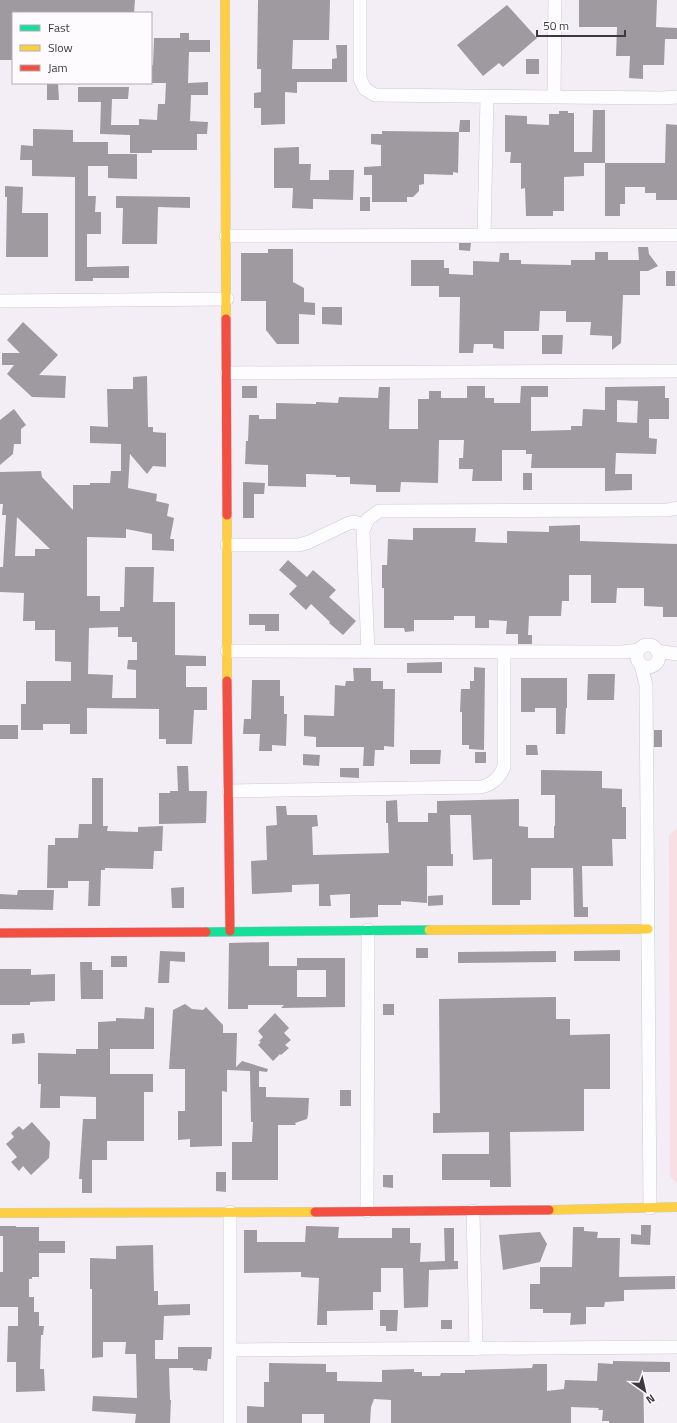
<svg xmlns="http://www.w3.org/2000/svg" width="677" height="1423" viewBox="0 0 677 1423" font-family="'Titillium Web',sans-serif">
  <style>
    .green { fill: #f8dfe4 }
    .building { fill: #9f9a9f; fill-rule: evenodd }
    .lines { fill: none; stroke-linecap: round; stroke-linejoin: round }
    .street-casing { stroke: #cdcad0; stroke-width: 14 }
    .fast-casing { stroke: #cdcad0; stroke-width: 10 }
    .slow-casing { stroke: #cdcad0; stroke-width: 10 }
    .jam-casing { stroke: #cdcad0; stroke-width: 10 }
    .street { stroke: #fdfcfe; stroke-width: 13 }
    .fast { stroke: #16e098; stroke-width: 9 }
    .slow { stroke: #ffcf43; stroke-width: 9 }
    .jam { stroke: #f24e42; stroke-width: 9 }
  </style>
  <rect width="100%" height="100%" fill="#f3eef6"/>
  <path class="green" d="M674,830H677V1184L670,1176L669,835Z"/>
  <path class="building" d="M0,0H135L134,13H13V60H0Z
    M258,0H330L329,40H293L292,69H332V59L337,58L336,45H347V82H297V93L285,92V124L261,125V108H254V93L261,92V69H257Z
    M579,0H657L656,27L677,28V39H665L664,65H643V79L629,78L630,56H616L617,27H579Z
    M507,5L537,38L503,67L499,63L483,76L457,45Z
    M180,33H189V40H210V52H189L188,83L208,82V95H191L190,121L208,122L207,134H197V150H152V153H130V135L100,134L101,102H78V87H129L128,99H112L111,125H139V119L157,120L158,104H165L166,83H151V65H153L154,38H180Z
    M526,59H539V74H526Z
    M47,83H58L59,100H47Z
    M593,110H605V163H584V176L564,177V211H553V216H526L525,188L521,189V163H510L511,152H505V115L527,116V124L549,125V114H559V111H568V113H574V152H592Z
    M460,120H470V132H459Z
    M666,124L677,125V200H656V193H645V187H625V204H620V216H605V163H665Z
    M33,129L73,130V142H108V154H137V179L108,178V166H88V196H96L95,212H101V234H87V267L129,266V278H93V281H75V177L32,176V160H20L21,145L33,146Z
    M382,131L459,132L458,173L453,172V175L424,174V184L419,185V191L413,197H407V202H372V175H364V167L381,166V145L371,144V134H382Z
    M299,147V164H311L310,180H329V170H354L353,200L313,199V209L292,208L293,188H274V148Z
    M5,186L23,187L22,213H48V257H6L7,197H5Z
    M116,196L190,197V208L158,207L157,244H122L123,208H116Z
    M360,197H370V211H360Z
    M459,243H471L470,251L459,250Z
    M638,247H648L649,254L658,266L648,271H640V295H623L621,343L612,350V336L590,335L591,322H566V311H540L539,331H504V349L493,348V344H474L473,353H459L460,297H439V286H411V260H444V268H449V274L473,275V261L499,262L500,253H509V260H521V264L571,265V260H595V252H608V260H639Z
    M268,249H293V282L304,288V302L315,303V315L299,314V344H277L266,330V301H241V253H268Z
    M666,271H675V286H666Z
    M322,307H342V325L322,324Z
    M23,322L58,355L39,375L66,376L65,398L32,397L7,374L14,365H2V353H20L7,340Z
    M542,335H563L562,354H542Z
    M147,376L148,427H153V432L166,433V467L153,466L147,474L130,454L128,488L157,494L156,501L169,504L167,516L174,518L170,539H174V551L152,550V534L126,529V538L87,537V596H100V611H120V607H124L125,567H154L153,602H175V655L206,656V666H186V687H207V710H194L192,744H166V739H159V709L87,708V734H70V724H43V730H21V704H26V681H71V662L55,661V630H35V621H23L24,593L0,592V567H3L6,515H2L3,504H0V472L41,471L42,477L73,510V485H90V483H110L111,471H121V444L90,443V426L108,427L107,389H133V377ZM17,517L50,549H35V556H15ZM118,627V637H132V642H137V660H128L127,669L136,670V698H112L113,675L88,674L89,628Z
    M242,386H257V398H242Z
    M467,386H485V398H494V403H520L521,386H548V397H531V431L571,430V426H582L583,409L605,410V387L665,386V398H669V419H649V438L657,439L656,454L616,453L615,474H632V490L605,491V468H531L532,454H526V450H502V481H472L473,469H459V458H463L464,440H439L438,483L401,482L400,492H376V485L350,484V477H336V475L306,474V487L268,486V465L245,464L246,441H248L249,415H259V419H276V403L316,404V402L338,403L339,397L378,398L379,387H390L389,429H418V399H429V391H441V398H467ZM617,400L638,401L637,423L617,422Z
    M14,409L26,425L21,429V444H14L13,454L0,465V420Z
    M523,473H532V490H523Z
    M243,482L265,483L264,494H254V518H243Z
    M580,525V541L677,544V617H663V607L644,606V588H617L616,603H591V575H569V601H562L561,616H529L528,635H532V644H518V634H506L507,621L489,620V628H475V616H454V620H414V631L405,632L404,628H384V588H382V565H387L388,539L413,540V528H476L475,542L507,543V531L549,532V526Z
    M288,560L307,577L313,570L336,590L329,597L356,621L343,635L329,623L330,622L311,604L306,610L289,594L297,586L279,570Z
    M249,614H279V631H265V625H249Z
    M442,662V673H407V663Z
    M474,667L485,668L484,750L469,749V745H462V712H460L461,689H470V681H474Z
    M353,668H371V681H383V689H395L394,747L384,746V750H375L374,766H363L364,747H316V737L304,736V715L334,716L335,685L345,686L346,681H354Z
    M588,674H615L614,700H587Z
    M521,678H567V708H566L565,734H556V708H535V712H521Z
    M252,680H280V696H284V714H287L286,746L272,745V751H259L260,734H243L244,719H251Z
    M0,725H18V739H0Z
    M654,730H662V747H654Z
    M526,745H537L538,755H526Z
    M410,750H441L440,764H410Z
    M475,752H486V763H475Z
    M303,754L320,755L319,766L303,765Z
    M177,766H188L189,791H207L206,823L159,824V793H170V791H178Z
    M340,768H359V778L340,777Z
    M541,770L602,771V788L622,789V807H626V839H612L613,866H582L583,907H588V917H574L573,868H531V900H520V905H492V859L473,860L471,815H450L451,854H453V866H427V903L401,901V905H378V917L350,918V894L330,895L331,906H319V884L292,885V892L252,894L251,861L267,860L266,826L277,825L276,806H286L287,815H317L318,826L312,827L313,855L389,853L388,823H386V801L397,800L398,822H428V813H437V801L519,799V826L528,827V838H554V826H555V795H541Z
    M92,778H103V826H108L107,831L138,832V827L163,826L162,851H154L153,869L105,868V870H101L100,906H88L89,881H68V888H47L48,845H55V838H78L79,824H92Z
    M184,887V908H172L171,888Z
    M18,890H54L53,910L0,909V894L17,895Z
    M443,895V905L428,906V896Z
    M269,942V966H297V997H326V970H297V958H345V1007L281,1008L284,1005H248V1009H228L229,943Z
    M416,948H428V958H416Z
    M620,950V961H574V951Z
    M160,951L185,952V962L170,961L169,983H158Z
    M556,951V962L458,963V952Z
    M111,956H127V967H111Z
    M80,962H92V970H103V999H81Z
    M0,969H31V975L55,974V1001L30,1002V1005H0Z
    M556,997V1019H570V1035L610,1034V1089H584V1131L510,1132L511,1187H490V1180H442V1154H489V1132L433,1133V1113H440L439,999Z
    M185,1004L192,1009L203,1010L206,1007L223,1025V1033H237L236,1067L242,1061L268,1069L267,1072L259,1071V1087H266V1097L309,1098L308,1115L307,1119L295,1123L296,1125H278V1180H232V1142H252L253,1122H251L250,1071L227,1070V1092L222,1091V1146L190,1147V1139L178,1140V1111H185V1069H169L173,1010Z
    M383,1004H394V1015H383Z
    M145,1007L154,1008V1049H110V1074H153V1092H144V1141H107V1160H92V1193H82V1179H79L83,1119H96V1097L60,1096V1108H40L41,1084H38V1053L76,1054V1049H98V1022L116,1021V1018L144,1019Z
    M275,1013L289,1028L284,1033L291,1040L285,1045L289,1048L281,1055L280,1054L273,1061L258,1045L261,1042L259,1041L263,1037L258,1031Z
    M24,1033L25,1043L12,1044V1034Z
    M340,1090H351V1106H340Z
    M32,1122L50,1142L49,1158L31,1175L23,1166L19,1171L11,1162L17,1157L6,1144L14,1137L11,1133L19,1126L23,1130Z
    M216,1172H226V1192L216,1191Z
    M383,1175H393V1188L383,1187Z
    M641,1225H651L650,1245L631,1244V1234L641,1235Z
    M0,1226H16V1227H39V1241H65V1253H39V1277H32V1279H29V1297H34V1312H39V1326H44L43,1335H41L40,1369H44L45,1391L16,1392V1362H7L8,1326H18V1307H0V1272H3V1236H0Z
    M306,1226L339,1227L338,1238H392V1228H410V1243H421L420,1262L445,1261L444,1228H454V1261H458V1269L429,1270L428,1307L404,1308L403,1268H381V1292H373V1310L327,1311V1325H317L319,1278L301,1277V1272L244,1273V1230H257V1242H305Z
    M573,1227H584V1231L598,1232L597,1238H620L619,1277L675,1276V1289L624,1290V1301L605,1302L604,1307H586V1324L570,1325L571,1313H543V1309H530V1284H540V1267H572Z
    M540,1232L547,1244L540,1262L503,1270L499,1235Z
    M153,1245L154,1291H158V1305L190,1304V1315L164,1316L163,1340H155V1359H178V1347H212L211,1359H208L207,1371L193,1370V1368H169L170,1400H171L170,1423H135L136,1414L92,1411L93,1396L137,1398L136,1354H125L126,1342H103V1357L92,1358V1289H90V1258L116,1259V1246Z
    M380,1310H398L397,1331H386V1326H380Z
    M441,1320H452V1329H441Z
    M613,1361L670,1362V1372H643L644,1423H609V1421H602L603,1410H598L599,1408L571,1407V1423H391V1400L374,1399L371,1407L370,1423H324V1414H302V1423H247V1406L264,1407V1382H269V1363L326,1364V1372H337V1381L382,1382V1370L414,1369V1372H422V1376H440L441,1373H465V1370L532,1368L533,1364H547V1391L564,1389L565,1380L597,1381L598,1363L613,1364Z"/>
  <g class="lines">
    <g class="street-casing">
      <path id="street" d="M360,0V79L365,89L375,95L663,98L677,97
        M554,97L555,0
        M484,235L487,97
        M226,236L677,235
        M0,301L227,299
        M227,373L677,371
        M227,545H299L309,542L349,523L354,522L365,525
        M637 656a11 11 0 1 1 22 0a11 11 0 1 1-22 0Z
        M227,651L622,652L639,650
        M657,651L677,654
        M368,652L363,531L368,519L379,511L667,510L677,508
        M641,665L646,685L650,1208
        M229,791L481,787C493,784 499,778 504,767V652
        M367,1211L368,930
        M473,1211L476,1349
        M230,1212V1423
        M230,1350L677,1347"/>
    </g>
    <g class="fast-casing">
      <path id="fast" d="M206,932L429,930"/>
    </g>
    <g class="slow-casing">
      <path id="slow" d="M225,0L226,319
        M227,515V681
        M429,930L648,929
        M549,1210L677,1207
        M0,1213L315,1212"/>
    </g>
    <g class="jam-casing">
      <path id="jam" d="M226,319L227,515
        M227,681L230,931
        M0,933L206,932
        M315,1212L549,1210"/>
    </g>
    <use href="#street" class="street"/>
    <use href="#fast" class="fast"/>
    <use href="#slow" class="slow"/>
    <use href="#jam" class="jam"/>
  </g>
  <rect x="12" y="12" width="140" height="72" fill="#fdfbfe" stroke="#b0aeb2"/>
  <rect x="20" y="25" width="20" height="6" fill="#16e098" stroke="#b0aeb2"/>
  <text x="48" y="32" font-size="12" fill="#3d3a3f">Fast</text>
  <rect x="20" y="45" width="20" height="6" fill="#ffcf43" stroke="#b0aeb2"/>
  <text x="48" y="52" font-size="12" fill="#3d3a3f">Slow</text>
  <rect x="20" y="65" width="20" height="6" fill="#f24e42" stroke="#b0aeb2"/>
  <text x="48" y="72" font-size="12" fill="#3d3a3f">Jam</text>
  <g transform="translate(645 1391) rotate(146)" stroke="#fdfbfe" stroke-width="3" paint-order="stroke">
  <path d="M0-3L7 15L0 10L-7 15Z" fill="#3d3a3f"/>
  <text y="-6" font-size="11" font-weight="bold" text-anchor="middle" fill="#3d3a3f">N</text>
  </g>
  <path d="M537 30v6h88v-6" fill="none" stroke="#3d3a3f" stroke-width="2"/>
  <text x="543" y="30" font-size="12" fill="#3d3a3f" stroke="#fdfbfe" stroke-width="3" paint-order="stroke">50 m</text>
</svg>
